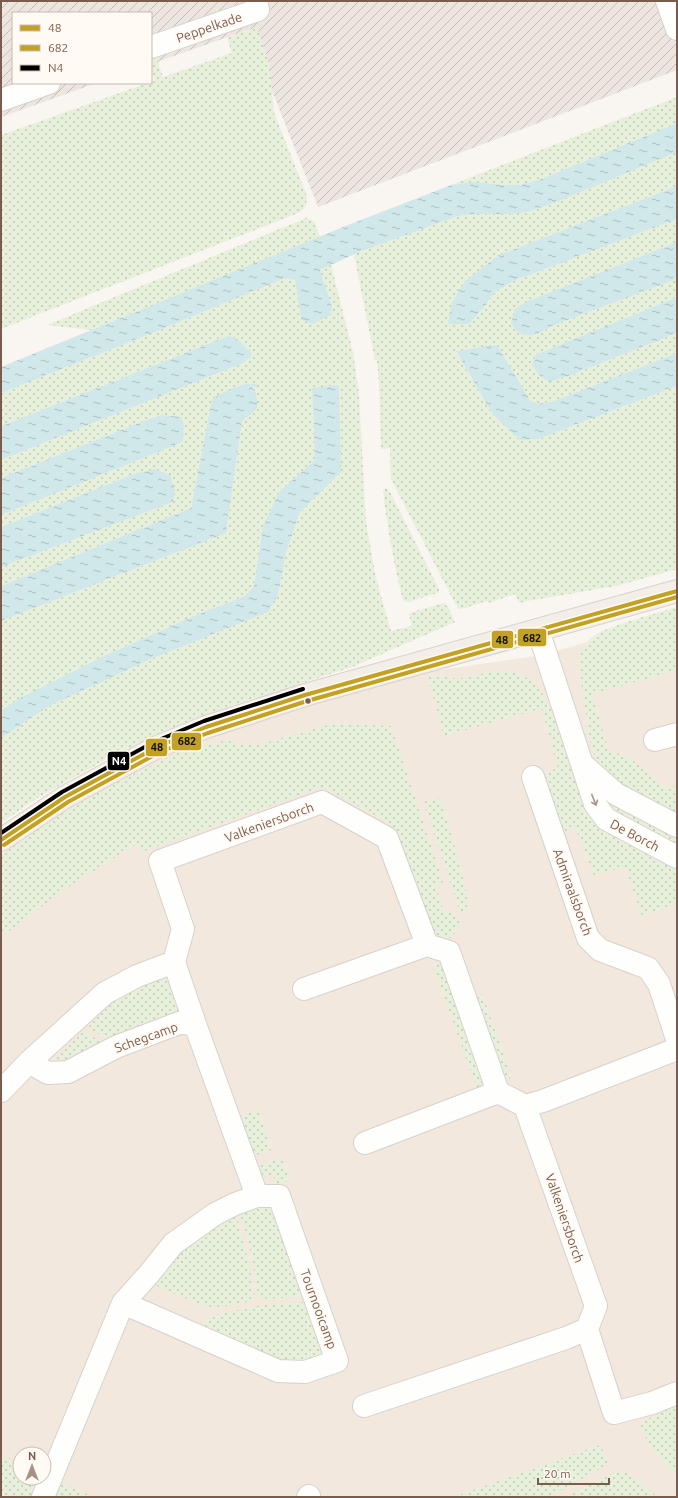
<svg xmlns="http://www.w3.org/2000/svg" width="678" height="1498" viewBox="0 0 678 1498" font-family="Ubuntu,sans-serif">
  <style>
    .residential { fill: #f2e8de; fill-rule: evenodd }
    .industrial { fill: url(#industrial-furrows) }
    .grass { fill: url(#grass-dots) }
    .water { fill: url(#water-ripples) }
    .lines { fill: none; stroke-linecap: round; stroke-linejoin: round }
    .minor-casing { stroke: #d7d1cb; stroke-width: 24 }
    .major-casing { stroke: #dad1cc; stroke-width: 24 }
    .minor { stroke: #fefefd; stroke-width: 22 }
    .major { stroke: #f3eee8; stroke-width: 22 }
    .bus-1-casing { stroke: #fffaf3; stroke-width: 7 }
    .bus-2-casing { stroke: #fffaf3; stroke-width: 7 }
    .bus-3-casing { stroke: #fffaf3; stroke-width: 7 }
    .bus-1 { stroke: #c2a123; stroke-width: 4 }
    .bus-2 { stroke: #c2a123; stroke-width: 4 }
    .bus-3 { stroke: #000; stroke-width: 4 }
    .oneway { stroke: #a8958b }
    .bus-dot { fill: #7a5c4d; stroke: #fffaf3; stroke-width: 1.5 }
    .labels { text-anchor: middle; dominant-baseline: central; stroke-width: 4; stroke-linejoin: round; paint-order: stroke }
    .street-label { font-size: 13px; fill: #7a5c4d; stroke: #fffaf3 }
    .line-badge { stroke: #fffaf3; stroke-width: 1.5 }
    .badge-label { font-size: 11px; text-anchor: middle; font-weight: bold; fill: #fff }
    .pale-badge-label { font-size: 11px; text-anchor: middle; font-weight: bold; fill: #111 }
  </style>
  <defs>
    <pattern id="industrial-furrows" width="10" height="10" patternUnits="userSpaceOnUse"><rect width="10" height="10" fill="#ede5e0"/><path d="M-1 1l2-2M0 10L10 0M9 11l2-2" fill="none" stroke="#c5bdb8"/></pattern>
    <pattern id="grass-dots" width="8" height="8" patternUnits="userSpaceOnUse"><rect width="8" height="8" fill="#e7f0db"/><path d="M2 2h.1M6 6h.1" fill="none" stroke="#c0c6b4" stroke-width="1.8" stroke-linecap="round"/></pattern>
    <pattern id="water-ripples" width="26" height="14" patternUnits="userSpaceOnUse"><rect width="26" height="14" fill="#d0e8ea"/><path d="M2 4q2-2 4 0t4 0M15 11q2-2 4 0t4 0" fill="none" stroke="#aebfc0"/></pattern>
  </defs>
  <rect width="100%" height="100%" fill="#f9f5f0"/>
  <path class="residential" d="M677,616V1497H1V860L92,789L164,751L385,678L543,655ZM20,1454H44V1478H20Z"/>
  <path class="industrial" d="M1,1H677V70L318,207L248,30L151,64V13H13V83H97L1,117Z"/>
  <path class="grass" d="M257,27L270,67L274,113L307,196C307,204 305,209 298,213L1,329V135L148,83H151L155,80L151,70V58L154,57L157,59L163,77L232,53L227,38Z
    M677,97V123L539,180L519,185H451Z
    M677,152V186L499,255L449,324L485,306L495,292L516,280L677,219V242L528,301L535,335L557,324L677,279V297L535,355L551,382L569,376L677,333V353L574,393L551,402L537,404L530,400L497,345L456,352L493,415L520,440L538,439L677,386V569L616,586L527,601L519,603L515,594L488,603L487,601L468,607V608L458,609L391,479L390,448L381,449L379,384L377,360H375L354,254L458,216L473,214H512L564,199Z
    M306,218L314,221L320,237L91,330L47,325Z
    M331,265L353,352L359,394L366,522L376,578L391,631L412,626L409,614L412,612L444,603L448,607L455,622L352,667L218,710L170,729L114,755L39,797L1,823V738L49,706L151,659L278,595L286,553L300,512L341,472L312,388L315,460L279,492L263,526L254,586L245,596L194,616L106,655L22,697L1,710V621L226,533L242,421L257,409L253,389L257,383L212,399L191,508L1,586V567L173,502L131,475L1,527V515L183,442L161,415L141,422L1,478V460L243,363L250,357V349H246L228,336L1,426V393L160,330L285,278L295,280L301,320L332,307L320,270Z
    M385,488L389,490L439,589V592L437,593L408,602L403,601C394,564 387,528 383,491Z
    M677,607V670L592,694L609,753L621,754L638,764L666,788L677,786V822L629,797L598,764L591,746L578,661C581,653 584,645 590,639C601,627 659,613 677,607Z
    M495,671C525,671 538,682 550,708L584,797L677,868V904L642,916L625,866L594,876L576,828L562,832L545,773L558,768L542,708L444,736L428,677L436,675L458,679Z
    M335,723L391,726L443,882L435,886L444,912L452,910L455,918L459,921V924L452,937L445,940L433,934L423,923L388,822L322,787L141,852L136,844L62,891L1,937V855L41,826L110,785L188,748L233,739L235,744L257,745Z
    M440,798L452,837L468,899V909L463,913L459,908L424,802Z
    M606,798L677,836V851L619,818L604,799Z
    M441,963L445,969L477,1061L474,1062L481,1082L484,1080L488,1091L479,1094L433,965Z
    M166,976L170,979L181,1010L179,1013L109,1040L90,1029L89,1027L91,1024L123,991Z
    M482,994L511,1075L508,1082L503,1079L471,997Z
    M85,1032L103,1043L61,1069L52,1062L82,1033Z
    M258,1110L271,1150L254,1156L239,1117Z
    M282,1158L290,1180L277,1184L273,1174L259,1178L257,1167Z
    M268,1205L274,1210L302,1294L300,1297L261,1299L259,1298L249,1244L240,1213L242,1209Z
    M236,1214L250,1269L254,1297L251,1301L211,1309L150,1283L189,1240Z
    M304,1302L307,1304L322,1345L320,1353L317,1358L313,1361L288,1364L207,1330L205,1326L209,1317L212,1316L257,1306Z
    M677,1399V1475C662,1461 646,1445 641,1425L643,1421L658,1415L657,1409Z
    M600,1445L601,1446L608,1464L549,1497H454Z
    M4,1458H9L20,1463V1478H41L33,1497H1V1461Z
    M621,1472L628,1473L658,1497H566L611,1474Z
    M57,1481L94,1497H50Z"/>
  <path class="water" d="M677,123V152L564,199L531,211L512,214H473L458,216L359,252L320,270L332,307L331,315L314,324L301,320L295,280L285,278L160,330L1,393V367L343,227L451,185L476,182L502,185H519L539,180Z
    M677,186V219L516,280L495,292L485,306L469,324H448L452,302L464,282L499,255Z
    M677,242V279L557,324L535,335H523L517,331L511,323L515,309L528,301Z
    M677,297V333L569,376L550,382L541,377L532,366L535,355Z
    M228,336C236,338 243,341 246,349H250L251,357L243,363L1,460V426Z
    M497,345L530,400L537,404L551,402L574,393L677,353V386L538,439L520,440L493,415L456,351Z
    M248,383L250,385L257,383V387H253V389C258,394 257,402 257,409L242,421L226,533L1,621V586L191,508L212,399L226,391Z
    M339,385L341,472L300,512L286,553L278,595L268,612L151,659L49,706L1,738V710L22,697L106,655L194,616L245,596L254,586L263,526L279,492L315,460L312,388Z
    M161,415L181,417L184,426L183,442L1,515V478L141,422Z
    M155,469L170,475L175,490L173,502L1,567V527L131,475Z"/>
  <g class="lines">
    <g class="minor-casing">
      <path id="minor" d="M667,1L677,29
        M151,47L258,10L256,1
        M1,100L49,83
        M538,630L595,804L606,819L677,857
        M655,740L677,734
        M582,764L616,794L677,826
        M533,777L588,938L600,950L648,968L659,984L677,1039
        M174,962L183,929L160,861L322,802L387,838L427,945L449,952L498,1092L525,1106L596,1306L587,1329L614,1413L652,1403L677,1393
        M304,989L427,945
        M1,1091L29,1062L105,993L137,976L174,962L195,1024L179,1023L116,1047L68,1072L48,1073L29,1062
        M525,1106L543,1101L677,1049
        M365,1143L498,1092
        M123,1303L278,1371L305,1372L337,1361L279,1196H257
        M364,1406L566,1338L587,1329
        M43,1497L123,1303L149,1274L173,1244L215,1214L235,1204L257,1196L195,1024
        M308,1497L309,1496"/>
    </g>
    <g class="major-casing">
      <path id="major" d="M1,840L65,797L157,747L206,727L305,695L677,591"/>
    </g>
    <use href="#minor" class="minor"/>
    <use href="#major" class="major"/>
    <g class="bus-1-casing">
      <path id="bus-1" d="M1,840L65,797L157,747L206,727L305,695L677,591"/>
    </g>
    <g class="bus-2-casing">
      <path id="bus-2" d="M4,845L68,802L160,752L208,733L307,701L677,597"/>
    </g>
    <g class="bus-3-casing">
      <path id="bus-3" d="M1,833L62,792L154,742L204,721L303,689"/>
    </g>
    <use href="#bus-1" class="bus-1"/>
    <use href="#bus-2" class="bus-2"/>
    <use href="#bus-3" class="bus-3"/>
  </g>
  <defs><path id="oneway-shaft" d="M-6 0H5M1.5-3L5.5 0L1.5 3" fill="none" stroke-width="1.6" stroke-linecap="round" stroke-linejoin="round"/></defs>
  <use class="oneway" href="#oneway-shaft" transform="translate(594 800) rotate(68)"/>
  <circle class="bus-dot" cx="308" cy="701" r="3.5"/>
  <g class="labels">
    <g class="street-label">
      <text transform="translate(209 27) rotate(-19)">Peppelkade</text>
      <text transform="translate(269 822) rotate(-20)">Valkeniersborch</text>
      <text transform="translate(635 835) rotate(28)">De Borch</text>
      <text transform="translate(573 892) rotate(70)">Admiraalsborch</text>
      <text transform="translate(146 1037) rotate(-20)">Schegcamp</text>
      <text transform="translate(565 1218) rotate(71)">Valkeniersborch</text>
      <text transform="translate(319 1309) rotate(70)">Tournooicamp</text>
    </g>
  </g>
  <g class="line-badge">
    <rect x="517" y="628" width="30" height="19" rx="4" fill="#c2a123"/>
    <rect x="491" y="630" width="23" height="19" rx="4" fill="#c2a123"/>
    <rect x="171" y="732" width="31" height="19" rx="4" fill="#c2a123"/>
    <rect x="145" y="738" width="23" height="19" rx="4" fill="#c2a123"/>
    <rect x="107" y="751" width="23" height="20" rx="4" fill="#000"/>
  </g>
  <g class="badge-label">
    <text x="119" y="765">N4</text>
  </g>
  <g class="pale-badge-label">
    <text x="532" y="642">682</text>
    <text x="502" y="644">48</text>
    <text x="187" y="745">682</text>
    <text x="157" y="751">48</text>
  </g>
  <rect width="678" height="1498" fill="none" stroke="#7a5c4d" stroke-width="4"/>
  <rect x="12" y="12" width="140" height="72" fill="#fffaf3" stroke="#cabbb1"/>
  <rect x="20" y="25" width="20" height="6" fill="#c2a123" stroke="#cabbb1"/>
  <text x="48" y="32" font-size="12" fill="#7a5c4d">48</text>
  <rect x="20" y="45" width="20" height="6" fill="#c2a123" stroke="#cabbb1"/>
  <text x="48" y="52" font-size="12" fill="#7a5c4d">682</text>
  <rect x="20" y="65" width="20" height="6" fill="#000000" stroke="#cabbb1"/>
  <text x="48" y="72" font-size="12" fill="#7a5c4d">N4</text>
  <g transform="translate(32 1466)"><circle r="19" fill="#fffaf3" stroke="#cabbb1"/>
  <path d="M0-3L7 15L0 10L-7 15Z" fill="#a69286"/>
  <text y="-6" font-size="11" font-weight="bold" text-anchor="middle" fill="#7a5c4d">N</text>
  </g>
  <path d="M538 1478v6h71v-6" fill="none" stroke="#7a5c4d" stroke-width="2"/>
  <text x="544" y="1478" font-size="12" fill="#7a5c4d" stroke="#fffaf3" stroke-width="3" paint-order="stroke">20 m</text>
</svg>
